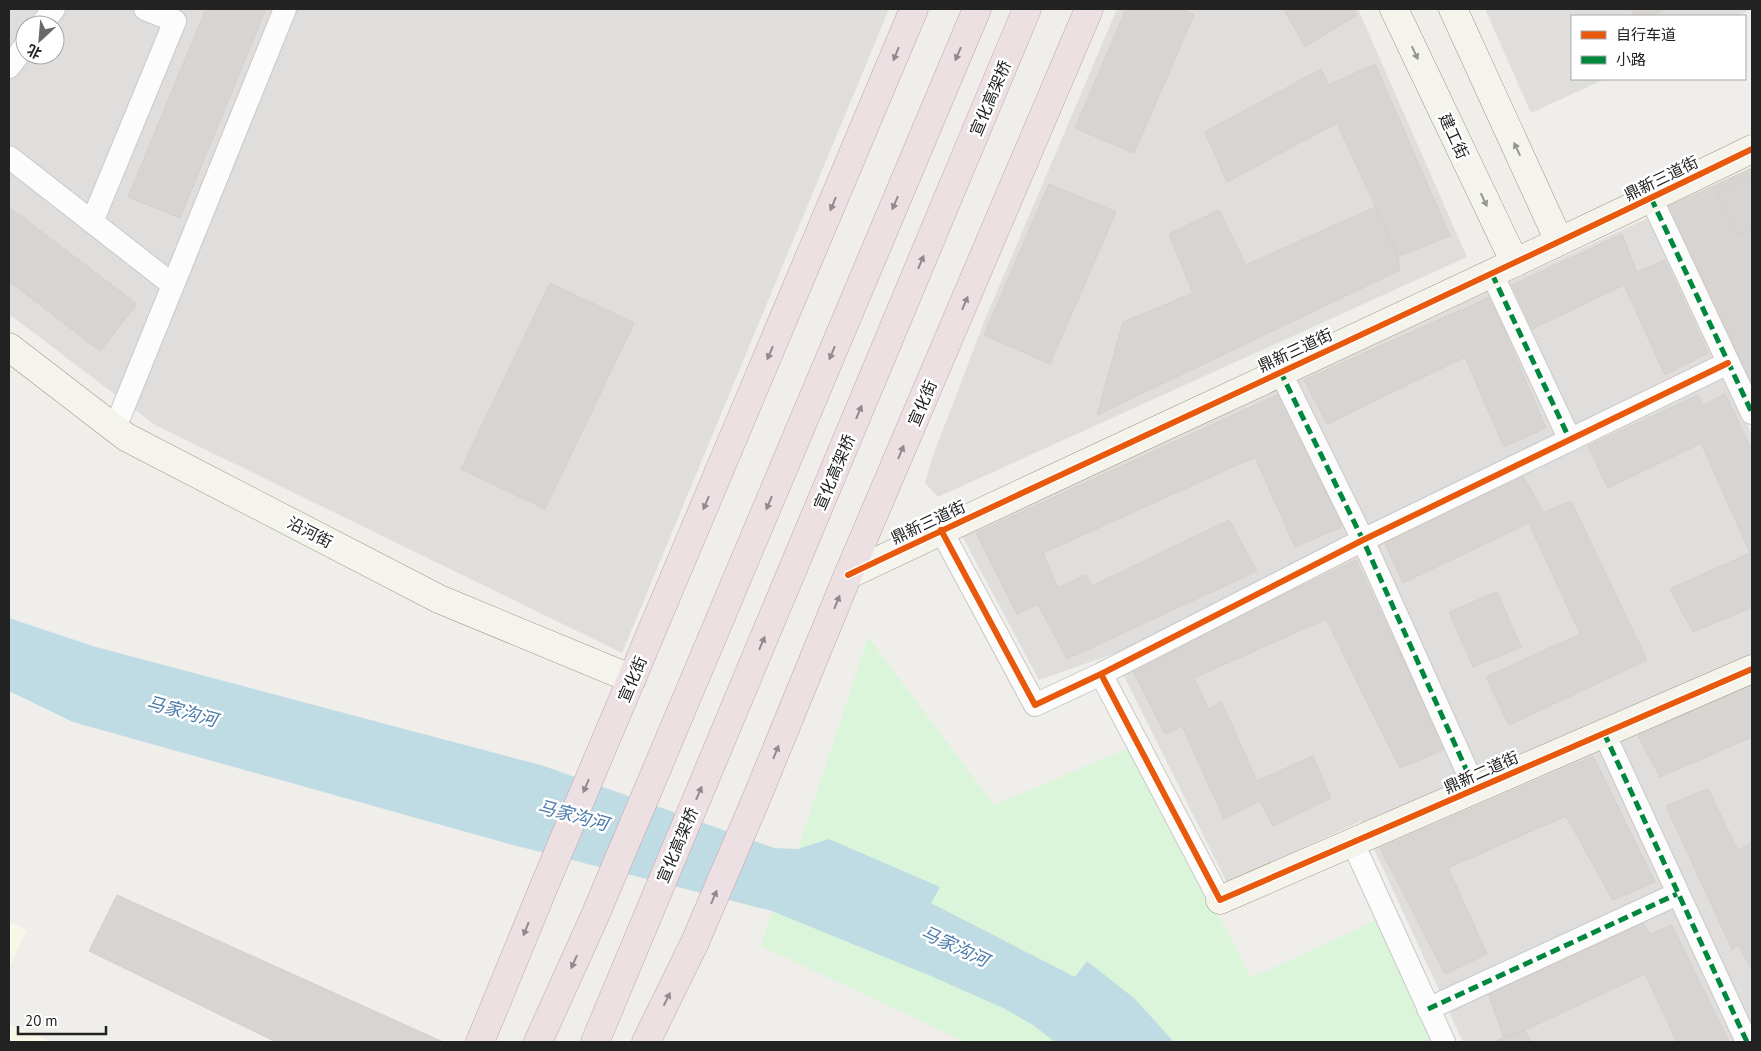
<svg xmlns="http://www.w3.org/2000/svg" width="1761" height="1051" viewBox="0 0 1761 1051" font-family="'PT Sans','Noto Sans SC',sans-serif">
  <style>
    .residential { fill: #dfdedc; fill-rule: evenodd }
    .education { fill: #f8f7e8 }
    .park { fill: #daf5da }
    .water { fill: #bfdbe3 }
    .building { fill: #d7d4d2; stroke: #d3d0cc }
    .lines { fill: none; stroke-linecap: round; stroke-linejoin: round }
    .street-casing { stroke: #c9c8c7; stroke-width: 24 }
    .secondary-casing { stroke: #999a82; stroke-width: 29 }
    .highway-casing { stroke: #c5a2ac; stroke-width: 29 }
    .street { stroke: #fdfcfc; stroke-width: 22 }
    .secondary { stroke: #f4f4ed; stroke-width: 28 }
    .highway { stroke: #ece0e2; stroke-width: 28 }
    .quiet { stroke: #00873e; stroke-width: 5; stroke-dasharray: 10 5; stroke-linecap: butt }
    .cycleway-casing { stroke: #fff; stroke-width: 9 }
    .cycleway { stroke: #e8590c; stroke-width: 6 }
    .oneway { fill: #969692 }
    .oneway2 { fill: #918a8c }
    .labels { text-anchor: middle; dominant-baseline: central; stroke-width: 5; stroke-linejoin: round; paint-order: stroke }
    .street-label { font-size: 16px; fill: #222; stroke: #fff }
    .water-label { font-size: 18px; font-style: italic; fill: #4a7aab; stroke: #fff }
  </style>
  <rect width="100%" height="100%" fill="#f0eeeb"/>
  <path class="residential" d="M9,9H889L622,653L155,425L9,314ZM25,25H55V55H25Z
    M1117,9H1358L1467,257L938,497L925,483L932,458L986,317Z
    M1485,9H1752L1737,16H1572V79H1605L1531,113Z
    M1648,218L1752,434V1042H1463L1361,821L1227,883L1113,654L1039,680L961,534Z"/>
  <path class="education" d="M9,922L27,930L9,968Z
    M9,1024L52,1042H9Z"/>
  <path class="park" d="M868,637L994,805L1131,747L1251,978L1377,920L1435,1042H966L761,946L772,911L798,849Z"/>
  <path class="water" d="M9,618L96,647L544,766L774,848L798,849L829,839L940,887L931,903L1075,977L1087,961L1135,999L1174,1042H1055L1033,1025L1003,1008L931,976L772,911L513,845L73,722L9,691Z"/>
  <path class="building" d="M206,9H266L180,218L128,197Z
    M1126,9H1182L1194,15L1134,153L1075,128Z
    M1284,9H1354L1356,15L1305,47Z
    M1631,9H1666L1650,16H1634Z
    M1375,64L1450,236L1398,256L1337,123L1227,182L1205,132L1321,69L1329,85Z
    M1752,168V388L1665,208Z
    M1752,177V227L1737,235L1717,194Z
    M1049,184L1116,212L1050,364L984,335Z
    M9,207L137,304L100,351L9,281Z
    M1375,207L1398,256L1400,270L1097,415L1123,322L1193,293L1169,234L1219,210L1246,265Z
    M1622,234L1637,272L1665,260L1708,353L1665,375L1624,285L1532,329L1512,285Z
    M550,283L634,323L545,509L461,469Z
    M1490,297L1546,428L1504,447L1465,357L1327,424L1304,380Z
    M1281,393L1342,527L1295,547L1255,457L1043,553L1058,588L1086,575L1092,586L1229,520L1257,571L1067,659L1038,604L1017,614L976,533Z
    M1725,394L1752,450V607L1693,632L1670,589L1750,553L1701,443L1608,488L1588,446L1698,395L1703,405Z
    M1522,475L1544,512L1571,501L1647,660L1509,725L1486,677L1580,634L1529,523L1403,583L1384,541Z
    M1356,560L1445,749L1400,768L1326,619L1194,678L1209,710L1221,701L1257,781L1313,756L1331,798L1273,826L1260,801L1224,819L1182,726L1165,734L1132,669L1172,648Z
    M1497,592L1521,647L1473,667L1449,612Z
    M1752,683V737L1660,777L1638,736Z
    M1593,756L1655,882L1613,900L1566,816L1448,868L1487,954L1445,974L1380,848Z
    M1708,789L1738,851L1752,842V971L1739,945L1732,949L1666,806Z
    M117,895L441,1041L276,1042L89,951Z
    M1639,919L1651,934L1672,925L1729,1042H1677L1645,974L1525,1030L1504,1038L1488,993Z
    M1525,1030L1531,1042H1493L1504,1038Z"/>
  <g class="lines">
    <g class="street-casing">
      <path id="street" d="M41,25L54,9
        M9,67L25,46
        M9,157L173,285
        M1651,198L1752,413
        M92,222L175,21L145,9
        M1492,274L1570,440
        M1280,371L1363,540L1475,789
        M115,428L285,9
        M941,530L1035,705L1101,674L1363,540L1728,363
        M1101,674L1220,900
        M1604,733L1747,1042
        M1353,843L1444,1042
        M1428,1009L1677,894"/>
    </g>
    <g class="secondary-casing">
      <path id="secondary" d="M1394,9L1515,263
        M1453,9L1559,241
        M9,347L126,437L439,599L632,679
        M848,575C1149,432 1453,295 1752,149
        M1220,900L1752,669"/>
    </g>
    <g class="highway-casing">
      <path id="highway" d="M480,1042L545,884L914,9
        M538,1042L594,918L977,9
        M595,1042L1027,9
        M646,1042L695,942L757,797L848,575L1089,9"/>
    </g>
    <use href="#street" class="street"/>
    <use href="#secondary" class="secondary"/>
    <use href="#highway" class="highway"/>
    <path class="quiet" d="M1651,198L1752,413
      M1492,274L1570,440
      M1280,371L1363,540L1475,789
      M1604,733L1747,1042
      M1428,1009L1677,894"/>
    <g class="cycleway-casing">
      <path id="cycleway" d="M941,530L1035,705L1101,674L1363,540L1728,363
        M848,575C1149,432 1453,295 1752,149
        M1101,674L1220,900L1752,669"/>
    </g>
    <use href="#cycleway" class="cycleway"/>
  </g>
  <defs><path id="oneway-solid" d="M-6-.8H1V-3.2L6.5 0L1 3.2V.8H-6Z" transform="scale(1.25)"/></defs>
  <g class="oneway">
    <use href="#oneway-solid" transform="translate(1415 53) rotate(65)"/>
    <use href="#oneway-solid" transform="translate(1517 149) rotate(-115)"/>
    <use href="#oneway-solid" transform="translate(1484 200) rotate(65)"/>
  </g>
  <g class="oneway2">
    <use href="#oneway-solid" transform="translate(896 54) rotate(112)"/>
    <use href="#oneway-solid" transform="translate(958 54) rotate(113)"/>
    <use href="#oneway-solid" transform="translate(895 203) rotate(113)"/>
    <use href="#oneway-solid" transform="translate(833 204) rotate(113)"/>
    <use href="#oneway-solid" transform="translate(921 262) rotate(-67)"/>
    <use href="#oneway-solid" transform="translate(965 303) rotate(-67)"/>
    <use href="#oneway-solid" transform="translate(770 353) rotate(113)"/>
    <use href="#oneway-solid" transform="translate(832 353) rotate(113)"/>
    <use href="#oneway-solid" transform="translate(859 412) rotate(-67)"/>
    <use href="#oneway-solid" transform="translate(901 452) rotate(-67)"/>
    <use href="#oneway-solid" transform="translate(706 503) rotate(113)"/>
    <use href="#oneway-solid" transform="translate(769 503) rotate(113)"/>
    <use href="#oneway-solid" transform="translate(837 602) rotate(-68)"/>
    <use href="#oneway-solid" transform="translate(762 643) rotate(-67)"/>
    <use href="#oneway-solid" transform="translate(776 752) rotate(-68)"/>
    <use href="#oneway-solid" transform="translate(586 786) rotate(113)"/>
    <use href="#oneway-solid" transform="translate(699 793) rotate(-67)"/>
    <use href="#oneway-solid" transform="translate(714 897) rotate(-67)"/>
    <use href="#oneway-solid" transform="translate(526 929) rotate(112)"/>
    <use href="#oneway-solid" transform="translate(574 962) rotate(114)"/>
    <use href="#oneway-solid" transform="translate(667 999) rotate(-64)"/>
  </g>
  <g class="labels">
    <g class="street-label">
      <text transform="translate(990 98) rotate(-67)">宣化高架桥</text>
      <text transform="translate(1454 136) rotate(65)">建工街</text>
      <text transform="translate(1661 178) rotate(-26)">鼎新三道街</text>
      <text transform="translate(1295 350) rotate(-25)">鼎新三道街</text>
      <text transform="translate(922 403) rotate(-67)">宣化街</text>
      <text transform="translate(834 472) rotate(-67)">宣化高架桥</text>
      <text transform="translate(928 522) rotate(-25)">鼎新三道街</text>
      <text transform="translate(310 532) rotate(27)">沿河街</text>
      <text transform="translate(632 679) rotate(-67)">宣化街</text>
      <text transform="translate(1481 772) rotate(-24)">鼎新二道街</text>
      <text transform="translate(677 845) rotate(-67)">宣化高架桥</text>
    </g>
    <g class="water-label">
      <text transform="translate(182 711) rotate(15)">马家沟河</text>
      <text transform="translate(573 815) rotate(15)">马家沟河</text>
      <text transform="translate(955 946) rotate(25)">马家沟河</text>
    </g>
  </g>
  <rect width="1761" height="1051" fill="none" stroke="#222222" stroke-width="20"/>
  <rect x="1571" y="15" width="175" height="65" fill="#ffffff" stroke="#a7a7a7"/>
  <rect x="1581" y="31" width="25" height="8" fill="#e8590c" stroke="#a7a7a7"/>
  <text x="1616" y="40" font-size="15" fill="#222222">自行车道</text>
  <rect x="1581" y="56" width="25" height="8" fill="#00873e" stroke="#a7a7a7"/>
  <text x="1616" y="65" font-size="15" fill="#222222">小路</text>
  <g transform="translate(40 40) rotate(206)"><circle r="24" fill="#ffffff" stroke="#a7a7a7"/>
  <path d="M0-4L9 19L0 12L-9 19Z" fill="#6a6968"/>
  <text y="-8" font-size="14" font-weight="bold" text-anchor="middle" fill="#222222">北</text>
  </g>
  <path d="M18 1026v8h88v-8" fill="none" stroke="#222222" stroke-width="2.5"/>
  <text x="25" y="1026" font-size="15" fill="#222222" stroke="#ffffff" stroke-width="4" paint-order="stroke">20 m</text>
</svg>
